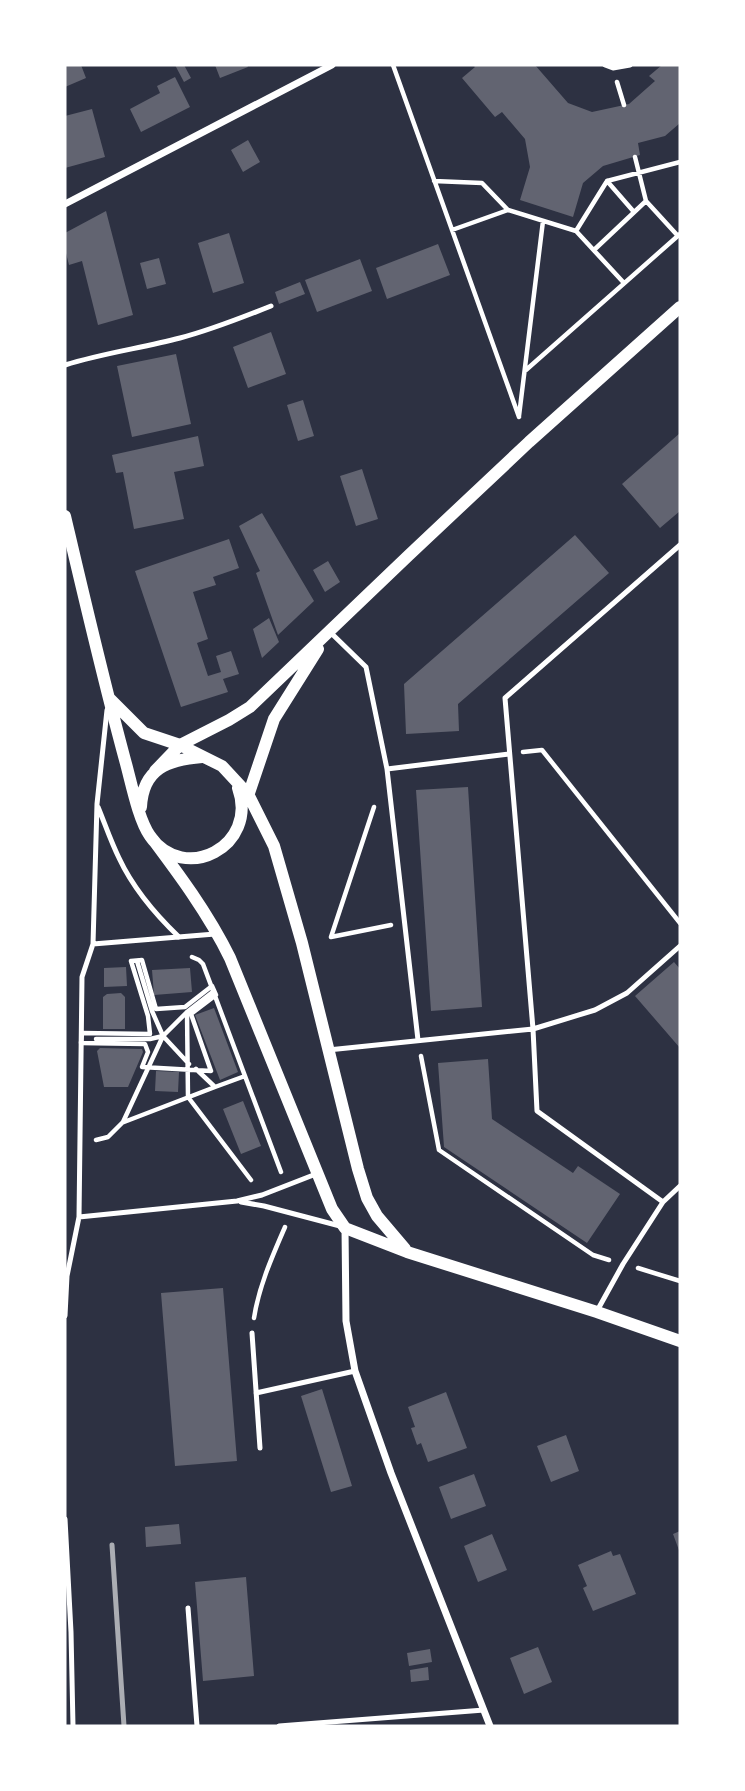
<svg xmlns="http://www.w3.org/2000/svg" width="745" height="1791" viewBox="0 0 745 1791" font-family="Bitter,serif">
  <style>
    .building { fill: #626471 }
    .lines { fill: none; stroke-linecap: round; stroke-linejoin: round }
    .path { stroke: #fff; stroke-width: 4.5 }
    .service { stroke: #fff; stroke-width: 5 }
    .minor { stroke: #fff; stroke-width: 7 }
    .tertiary { stroke: #fff; stroke-width: 12 }
    .rail { stroke: #abadb3; stroke-width: 5 }
  </style>
  <rect width="100%" height="100%" fill="#2d3142"/>
  <path class="building" d="M65,65H81L86,78L65,87Z
    M175,65H184L191,78L184,82Z
    M215,65H247L248,67L220,78Z
    M473,65H535L568,103L592,112L629,104L655,81L649,76L662,65H680V123L665,136L638,143L640,155L603,166L583,183L573,217L520,200L530,167L525,139L502,112L495,117L462,78L475,67Z
    M175,77L190,107L141,132L130,109L160,93L157,86Z
    M92,109L105,157L65,168V116Z
    M248,140L260,162L243,172L231,150Z
    M106,211L133,315L98,325L82,261L69,265L65,249V233Z
    M229,233L244,283L213,293L198,243Z
    M438,244L450,275L387,299L376,268Z
    M159,258L166,284L147,289L140,263Z
    M360,259L372,291L317,312L305,280Z
    M300,282L305,294L279,304L275,292Z
    M271,332L286,374L248,388L233,347Z
    M176,354L191,424L132,437L117,366Z
    M303,400L314,436L298,441L287,405Z
    M680,433V511L660,528L622,484Z
    M198,436L204,466L174,472L184,519L134,529L123,472L116,473L112,455Z
    M362,469L378,519L356,526L340,476Z
    M262,513L314,601L278,635L256,573L260,571L239,526Z
    M575,535L609,573L458,704L459,731L406,734L404,684Z
    M229,539L239,568L213,577L216,585L193,592L208,639L197,643L208,676L221,672L216,656L231,651L239,674L223,679L228,692L181,707L135,571Z
    M328,561L340,582L325,592L313,570Z
    M269,618L279,642L262,658L253,629Z
    M468,787L482,1007L431,1011L416,790Z
    M674,962L680,969V1048L635,996Z
    M126,967L127,986L104,987V968Z
    M190,968L192,992L154,995L152,970Z
    M121,993L125,997V1029H103V997L107,994Z
    M214,1008L238,1072L220,1080L195,1015Z
    M100,1048L142,1049L143,1052L128,1087H104L97,1051Z
    M488,1059L492,1119L573,1173L578,1166L620,1194L587,1243L444,1147L438,1063Z
    M156,1071L179,1072L178,1092L155,1091Z
    M243,1101L261,1146L241,1154L223,1109Z
    M223,1288L237,1461L175,1466L161,1293Z
    M322,1389L352,1486L331,1492L301,1396Z
    M446,1392L467,1448L428,1462L421,1443L417,1445L411,1428L415,1427L408,1407Z
    M566,1435L579,1471L551,1482L537,1446Z
    M474,1474L486,1506L451,1519L439,1487Z
    M179,1524L181,1544L146,1547L145,1527Z
    M680,1531V1553L673,1534Z
    M492,1534L507,1570L478,1582L464,1546Z
    M611,1551L613,1556L620,1554L636,1594L593,1611L583,1588L587,1586L578,1565Z
    M246,1577L254,1676L203,1681L195,1582Z
    M538,1647L552,1682L524,1694L510,1658Z
    M430,1649L432,1662L409,1666L407,1653Z
    M428,1667L429,1680L411,1682L410,1670Z"/>
  <g class="lines">
    <path class="path" d="M393,65L519,417
      M617,82L624,105
      M635,157L646,201L678,236
      M434,181L482,183L508,210L576,231L607,181L680,162
      M607,181L634,212
      M452,230L508,210
      M576,231L624,283
      M594,250L646,201
      M526,370L680,234
      M519,416L543,221
      M523,752L542,750L680,923
      M374,807L331,937L391,925
      M192,957L199,960L203,964L281,1172
      M142,960L156,1009L185,1007L212,986L216,995L191,1014L211,1071L142,1067L148,1052L145,1044L81,1043L82,1033L150,1034L148,1016L131,961Z
      M137,961L152,1011L163,1036L189,1064
      M187,1012L188,1097L251,1180
      M96,1039H150L163,1036L187,1012L214,991
      M421,1056L439,1150L593,1255L609,1260
      M196,1069L215,1087L245,1076
      M124,1122L215,1087
      M96,1140L108,1137L123,1122L163,1036
      M638,1268L680,1281
      M254,1318C259,1286 272,1257 285,1227"/>
    <path class="service" d="M605,65L613,68L630,65
      M65,365C103,353 142,348 180,338C211,330 241,318 271,306
      M329,631L366,667L387,769L509,754
      M387,769L418,1040
      M98,807C105,824 111,842 119,858C133,888 156,915 179,937
      M93,944L215,934
      M328,1050L533,1029L595,1010L627,993L680,946
      M241,1202L264,1206L340,1226
      M663,1202L537,1111L533,1029L505,698L680,545
      M79,1217L237,1201L262,1195L316,1174
      M597,1311L623,1264L663,1202L680,1186
      M65,1316L67,1276L79,1217L82,977L93,944L97,804L107,710
      M252,1333L260,1448
      M256,1393L355,1371
      M65,1519L71,1632L73,1726
      M188,1608L197,1726
      M279,1726L484,1710"/>
    <path class="minor" d="M65,204L332,65
      M345,1228L346,1321L355,1371L391,1473L490,1726"/>
    <path class="tertiary" d="M65,516C84,597 103,679 125,760C131,781 138,819 150,836C184,885 259,846 238,788
      M109,698L144,733L180,745L222,766L248,794L274,846L302,943L358,1169L367,1198L377,1216L405,1249
      M155,771L180,745L229,720L250,707L409,555L529,442L680,307
      M247,799L274,719L318,649
      M141,807C143,768 168,760 202,757
      M148,833C178,873 208,913 230,958L332,1209L345,1228L407,1252L597,1312L680,1341"/>
    <path class="rail" d="M112,1545L124,1726"/>
  </g>
  <rect width="745" height="1791" fill="none" stroke="#ffffff" stroke-width="133"/>
</svg>
